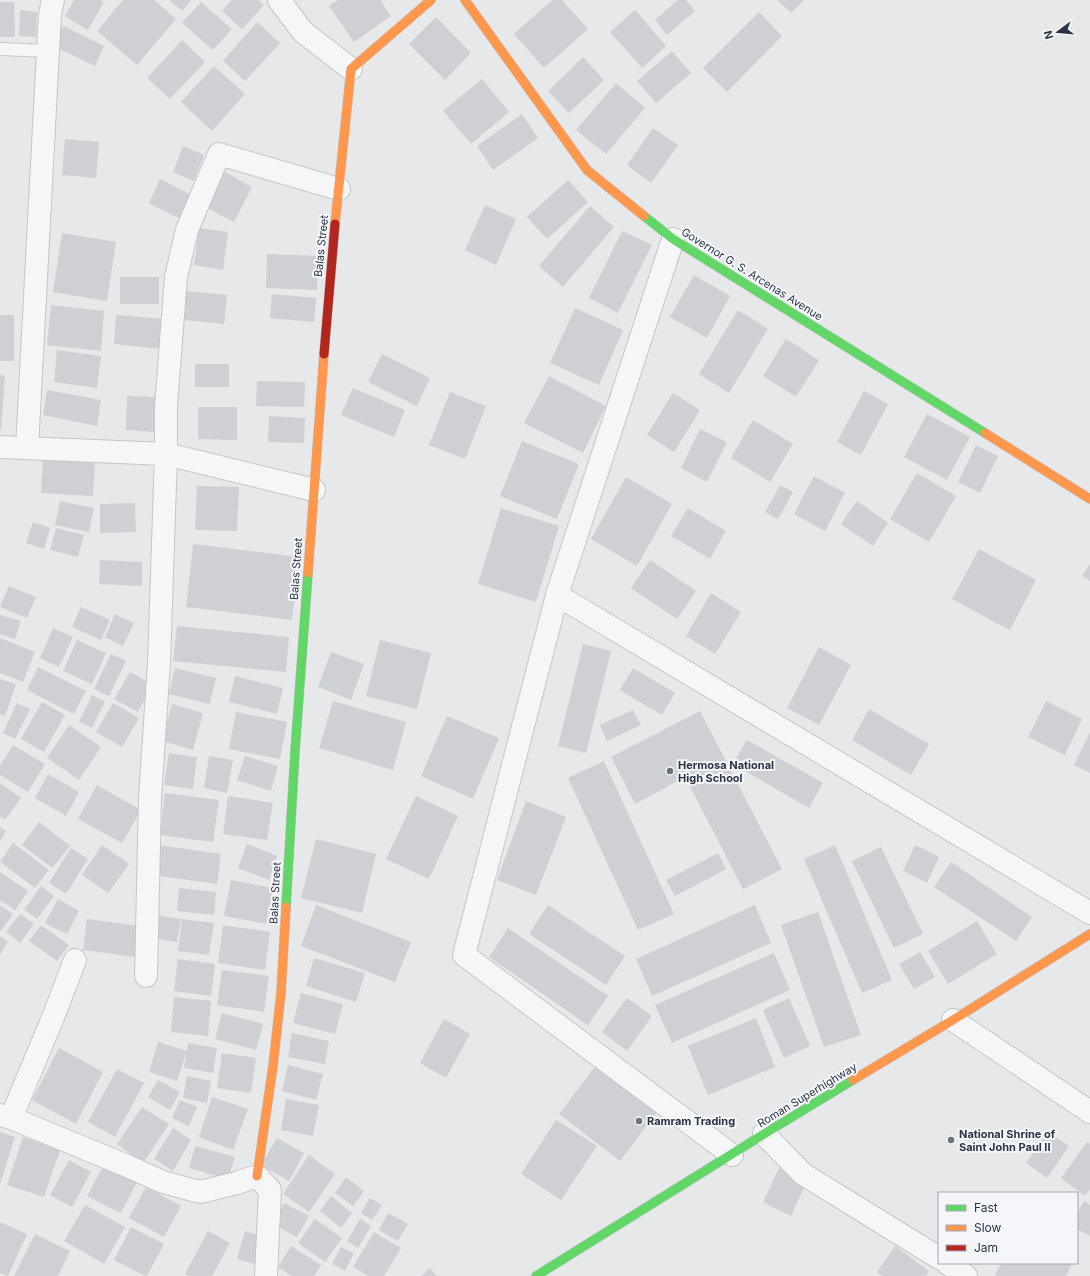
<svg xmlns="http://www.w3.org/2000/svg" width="1090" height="1276" viewBox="0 0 1090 1276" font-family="Inter,sans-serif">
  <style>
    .building { fill: #ced0d3 }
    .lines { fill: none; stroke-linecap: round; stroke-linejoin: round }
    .lane-casing { stroke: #c4c6c8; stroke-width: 14 }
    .street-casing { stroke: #c4c6c8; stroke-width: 24 }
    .fast-casing { stroke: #c4c6c8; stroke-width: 10 }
    .slow-casing { stroke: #c4c6c8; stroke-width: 10 }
    .jam-casing { stroke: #c4c6c8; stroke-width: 10 }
    .lane { stroke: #f5f6f7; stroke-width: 12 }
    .street { stroke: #f5f6f7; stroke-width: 22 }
    .fast { stroke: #63d668; stroke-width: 9 }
    .slow { stroke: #ff974d; stroke-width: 9 }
    .jam { stroke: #b3261e; stroke-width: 9 }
    .poi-dot { fill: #6c737f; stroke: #f4f6f9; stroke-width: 1.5 }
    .labels { text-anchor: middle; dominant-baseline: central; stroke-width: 4; stroke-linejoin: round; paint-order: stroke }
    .street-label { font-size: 11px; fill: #2b3445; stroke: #f4f6f9 }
    .poi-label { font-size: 11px; font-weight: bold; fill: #2b3445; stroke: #f4f6f9; text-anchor: start }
  </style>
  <rect width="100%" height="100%" fill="#e6e8ea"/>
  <path class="building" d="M74,0H100L104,2L88,30L65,16Z
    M123,0H154L176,19L137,65L97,31Z
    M169,0H191L182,11Z
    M232,0H258L264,5L242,29L222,11Z
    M338,0H380L391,16L354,42L329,6Z
    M552,0H562L588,29L544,68L514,34Z
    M678,0H686L695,11L667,35L655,20Z
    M777,0H804L791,13Z
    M0,2H14L15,37H0Z
    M201,2L232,29L213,50L182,23Z
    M20,10L37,12L36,37L19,36Z
    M635,10L666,46L642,68L610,32Z
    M759,12L782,36L727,92L703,68Z
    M436,17L471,53L445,80L409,44Z
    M257,22L280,43L245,81L223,61Z
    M63,26L104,46L95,66L53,46Z
    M182,40L205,62L170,99L147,78Z
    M672,51L691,73L656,103L637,81Z
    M583,57L604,80L569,113L548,91Z
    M214,66L245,94L212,131L181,102Z
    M482,79L509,112L471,144L443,111Z
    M616,83L645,108L606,154L576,130Z
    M522,114L538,138L493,170L477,146Z
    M653,128L678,145L651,183L627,165Z
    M65,139L99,142L96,178L62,175Z
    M183,146L204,155L194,181L173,172Z
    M223,171L252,187L234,222L204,206Z
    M160,179L191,195L179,218L149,203Z
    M568,180L588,202L547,239L527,217Z
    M485,205L516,219L496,265L465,250Z
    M590,206L614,227L563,287L539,266Z
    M199,228L228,232L223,270L194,265Z
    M622,231L652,245L618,313L589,298Z
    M62,233L116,242L107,301L53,292Z
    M267,254L318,256L317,290L266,288Z
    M694,275L730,296L707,338L670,317Z
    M120,277H159V304H120Z
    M186,291L227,295L224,324L184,320Z
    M272,294L316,298L314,322L270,318Z
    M51,305L104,311L101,351L47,345Z
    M575,308L623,330L599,385L550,363Z
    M738,310L768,329L729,393L699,374Z
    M0,315H14V361H0Z
    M116,315L164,319L161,349L114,344Z
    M786,339L819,360L796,397L763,376Z
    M57,350L101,356L97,388L54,382Z
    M382,354L430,378L417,406L368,382Z
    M195,364H229V387H195Z
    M0,375L5,376L1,430H0Z
    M549,376L606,406L583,453L524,423Z
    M257,381L305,382L304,407L256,406Z
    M353,388L405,410L394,437L341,415Z
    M47,390L101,400L97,426L43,415Z
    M864,391L888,404L861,455L837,442Z
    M450,392L486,406L465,459L429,445Z
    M673,393L700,410L674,452L647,435Z
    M127,396L156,397L154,432L126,430Z
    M198,407H237V440L198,439Z
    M927,414L970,437L947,480L904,457Z
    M269,416L305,418L304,443L268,442Z
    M753,420L793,444L770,482L731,458Z
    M700,429L727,442L707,482L681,468Z
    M522,441L579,464L557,519L500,496Z
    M976,445L998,456L980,493L958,482Z
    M43,458L95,461L93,496L41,493Z
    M917,473L956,496L929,542L890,519Z
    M814,476L845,493L825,531L794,514Z
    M626,477L672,504L637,566L591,539Z
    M780,485L793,492L778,519L765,512Z
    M197,486L239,487L237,531L195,530Z
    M60,501L94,508L89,532L55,525Z
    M857,501L888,523L873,546L841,524Z
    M135,503L136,532L100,533V504Z
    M501,508L559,526L536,602L478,584Z
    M688,508L726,531L710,559L671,536Z
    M33,522L50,528L44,549L26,543Z
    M56,528L84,535L78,557L50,550Z
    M193,544L299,557L292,620L186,607Z
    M979,549L1036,580L1010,630L952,599Z
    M100,560L142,562V586L99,584Z
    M650,560L696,591L677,619L631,588Z
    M1090,564V581L1082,576Z
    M9,586L36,597L27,618L0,607Z
    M711,593L741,612L715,654L686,636Z
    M81,607L110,620L101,640L72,627Z
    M115,614L134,623L123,646L105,637Z
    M0,615L21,621L15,639L0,634Z
    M177,626L289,637L286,672L173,661Z
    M53,628L73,637L59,667L40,658Z
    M0,638L35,652L23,682L0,673Z
    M77,640L106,653L92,684L63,671Z
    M380,640L431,653L417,709L366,696Z
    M583,644L611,651L586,753L558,746Z
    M819,647L851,665L819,725L787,708Z
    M331,652L364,664L351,700L318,687Z
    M111,654L126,661L109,696L94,689Z
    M38,667L86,691L74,714L27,690Z
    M175,668L216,678L210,704L169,694Z
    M633,668L675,693L662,715L620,690Z
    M130,672L153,685L138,712L114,699Z
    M235,676L283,688L277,714L229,702Z
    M0,679L16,684L5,716L0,714Z
    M92,695L105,702L92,728L79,722Z
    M333,701L406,722L393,770L319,748Z
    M1046,701L1082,719L1065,755L1028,737Z
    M42,702L65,715L44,752L21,739Z
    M17,703L30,709L15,739L3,733Z
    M113,703L139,718L122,747L96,732Z
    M172,704L203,713L193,750L162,741Z
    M869,709L929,744L911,775L852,740Z
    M633,710L641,725L607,741L600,725Z
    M700,711L782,869L743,889L685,777L635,804L611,757Z
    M236,712L287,722L280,759L229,749Z
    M447,716L499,738L473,799L421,776Z
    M69,725L101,747L79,780L47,758Z
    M1090,732V773L1074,765Z
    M747,740L823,783L809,808L733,764Z
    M13,745L45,764L28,792L0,775V766Z
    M169,753L197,757L193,789L164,785Z
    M209,756L233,760L227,793L204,788Z
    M245,756L278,766L271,791L237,780Z
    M604,761L674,914L638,930L568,778Z
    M48,774L79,792L66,816L35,798Z
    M0,783L21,798L5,820L0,816Z
    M97,785L141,810L122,843L78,819Z
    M165,793L219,800L213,842L160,835Z
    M228,796L273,803L267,840L223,834Z
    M416,796L458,816L429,879L386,859Z
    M526,801L566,817L536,895L497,880Z
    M39,822L70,846L52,868L22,845Z
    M0,827L6,831L0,841Z
    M316,839L376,854L362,913L301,898Z
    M13,843L49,870L35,888L0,862Z
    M247,844L277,856L269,880L238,868Z
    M102,845L129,864L108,893L82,875Z
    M157,845L221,854L217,884L152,875Z
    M835,845L892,980L862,993L804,859Z
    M915,845L939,857L927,883L903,871Z
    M881,847L923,934L894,948L852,861Z
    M71,848L88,859L66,894L49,883Z
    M718,853L726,869L675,896L666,880Z
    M951,862L1032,917L1016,941L934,887Z
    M0,872L28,891L15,910L0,900Z
    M231,880L273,888L266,924L224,916Z
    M41,886L54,896L37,919L24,910Z
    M179,888L216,892L214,915L177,911Z
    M58,899L79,911L67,934L45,923Z
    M0,905L13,914L1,931L0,930Z
    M316,905L411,942L395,982L301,946Z
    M548,905L625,956L606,985L529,934Z
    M755,905L771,943L652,996L636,959Z
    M818,912L861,1035L824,1047L781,925Z
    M20,914L34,924L20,943L6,932Z
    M155,915L181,919L177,942L152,938Z
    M87,919L139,926L135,957L83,950Z
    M182,919L214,923L209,955L178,951Z
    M977,921L997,954L948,984L928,951Z
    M41,925L69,945L57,961L29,941Z
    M223,925L270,932L265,970L218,963Z
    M508,928L608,996L588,1025L489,957Z
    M0,936L8,941L0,955Z
    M920,952L935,977L914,989L899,964Z
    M774,953L790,990L672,1043L655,1005Z
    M314,958L365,973L356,1002L306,986Z
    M178,959L215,964L211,996L174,991Z
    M222,970L269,976L264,1012L217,1005Z
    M301,993L343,1004L335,1034L293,1023Z
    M174,997L211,1001L208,1036L171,1032Z
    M627,998L652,1016L627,1051L602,1032Z
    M789,998L810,1046L784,1058L763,1010Z
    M222,1013L263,1024L256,1050L215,1039Z
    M756,1018L775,1067L708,1095L688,1046Z
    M444,1019L470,1034L446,1078L420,1063Z
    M292,1033L329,1041L325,1064L288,1057Z
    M158,1042L187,1051L177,1081L149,1072Z
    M188,1043L217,1048L213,1073L184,1068Z
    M59,1048L103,1072L76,1124L32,1100Z
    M222,1053L256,1058L251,1093L217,1088Z
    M597,1064L658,1111L620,1161L559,1114Z
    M288,1065L323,1074L316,1100L282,1091Z
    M117,1069L144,1083L115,1137L88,1122Z
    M187,1076L211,1081L207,1103L183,1098Z
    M158,1080L180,1092L170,1110L148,1097Z
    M212,1097L248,1109L233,1150L199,1137Z
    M286,1099L319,1105L313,1136L281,1130Z
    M180,1100L197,1107L189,1126L172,1118Z
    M142,1107L169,1124L143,1163L117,1144Z
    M556,1120L597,1146L561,1200L521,1174Z
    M173,1128L191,1140L173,1171L154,1159Z
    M0,1132L15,1137L0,1184Z
    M1048,1132L1069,1146L1047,1178L1026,1163Z
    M23,1137L60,1150L44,1197L7,1185Z
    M277,1138L304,1153L289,1181L261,1165Z
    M1087,1142L1090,1144V1189L1085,1196L1061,1178Z
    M195,1146L235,1157L228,1179L189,1168Z
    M309,1155L335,1174L309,1212L283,1194Z
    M69,1160L91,1172L72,1207L50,1195Z
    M104,1165L137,1182L121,1213L87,1196Z
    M779,1168L807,1181L791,1216L763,1202Z
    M346,1177L364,1191L353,1206L335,1193Z
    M146,1187L181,1206L164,1237L129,1218Z
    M331,1196L352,1213L341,1228L320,1211Z
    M370,1198L382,1205L372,1220L361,1213Z
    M1084,1201L1090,1205V1236L1077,1229V1214Z
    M284,1203L309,1216L297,1237L273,1224Z
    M85,1205L125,1227L104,1264L64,1241Z
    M388,1213L408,1224L398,1241L379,1230Z
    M315,1219L342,1238L325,1262L298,1243Z
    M360,1219L371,1226L358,1248L347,1241Z
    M0,1222L27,1234L8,1276L0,1273Z
    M131,1227L164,1244L147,1276H145L114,1260Z
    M208,1231L230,1243L212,1276H189L185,1274Z
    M245,1231L265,1237L257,1265L237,1259Z
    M374,1232L401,1248L384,1276H368L353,1267Z
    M35,1234L70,1251L58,1276H14Z
    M291,1246L321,1265L314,1276H292L278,1267Z
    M895,1246L929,1271L926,1276H883L877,1272Z
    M341,1247L354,1253L345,1271L332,1264Z
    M1001,1263H1072L1066,1276H997L995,1275Z
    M430,1268L437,1276H421Z"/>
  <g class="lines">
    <g class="lane-casing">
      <path id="lane" d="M0,49L48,51"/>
    </g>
    <g class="street-casing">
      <path id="street" d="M279,0L303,32L351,69
        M673,239L557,595L464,955L732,1155
        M0,447L166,454L314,490
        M27,448L48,51L50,14L53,0
        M557,595L1090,913
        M146,976L150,798L159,663L166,454V406L176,277L187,230L219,154L339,189
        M953,1020L1090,1112
        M0,1115L11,1118L125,1165L163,1182L200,1192L237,1183L257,1176L270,1190L266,1276
        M11,1118L54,1015L75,960
        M764,1134L803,1174L939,1258
        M947,1263L966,1276"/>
    </g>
    <g class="fast-casing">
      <path id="fast" d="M644,216L673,239L985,433
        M286,907L295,751L308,573
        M536,1276L764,1134L853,1080"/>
    </g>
    <g class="slow-casing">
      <path id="slow" d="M465,0L587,170L644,216
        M335,224L351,69L431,0
        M985,433L1090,499
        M308,573L324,354
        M853,1080L953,1020L1090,934
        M257,1176L273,1066L281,993L286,907"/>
    </g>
    <g class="jam-casing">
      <path id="jam" d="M324,354L335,224"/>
    </g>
    <use href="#lane" class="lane"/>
    <use href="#street" class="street"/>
    <use href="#fast" class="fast"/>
    <use href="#slow" class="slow"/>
    <use href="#jam" class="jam"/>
  </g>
  <g class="poi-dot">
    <circle cx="670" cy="771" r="4"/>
    <circle cx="639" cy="1121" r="4"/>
    <circle cx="951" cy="1140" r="4"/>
  </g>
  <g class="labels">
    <g class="street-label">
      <text transform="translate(321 246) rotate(-84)">Balas Street</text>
      <text transform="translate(752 274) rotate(32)">Governor G. S. Arcenas Avenue</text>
      <text transform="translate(296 569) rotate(-86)">Balas Street</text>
      <text transform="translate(275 893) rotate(-87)">Balas Street</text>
      <text transform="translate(807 1095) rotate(-31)">Roman Superhighway</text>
    </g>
    <g class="poi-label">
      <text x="678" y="765">Hermosa National<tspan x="678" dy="13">High School</tspan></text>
      <text x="647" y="1121">Ramram Trading</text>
      <text x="959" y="1134">National Shrine of<tspan x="959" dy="13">Saint John Paul II</tspan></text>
    </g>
  </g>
  <rect x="938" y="1192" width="140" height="72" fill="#f4f6f9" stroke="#a4a8b1"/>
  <rect x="946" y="1205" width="20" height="6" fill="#63d668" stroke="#a4a8b1"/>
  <text x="974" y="1212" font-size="12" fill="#2b3445">Fast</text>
  <rect x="946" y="1225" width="20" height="6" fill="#ff974d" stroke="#a4a8b1"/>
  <text x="974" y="1232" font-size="12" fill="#2b3445">Slow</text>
  <rect x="946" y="1245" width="20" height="6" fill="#b3261e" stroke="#a4a8b1"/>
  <text x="974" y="1252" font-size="12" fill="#2b3445">Jam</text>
  <g transform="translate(1058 32) rotate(254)" stroke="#f4f6f9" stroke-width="3" paint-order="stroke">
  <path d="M0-3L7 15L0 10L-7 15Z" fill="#2b3445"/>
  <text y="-6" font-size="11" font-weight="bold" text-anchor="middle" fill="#2b3445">N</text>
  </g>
</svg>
